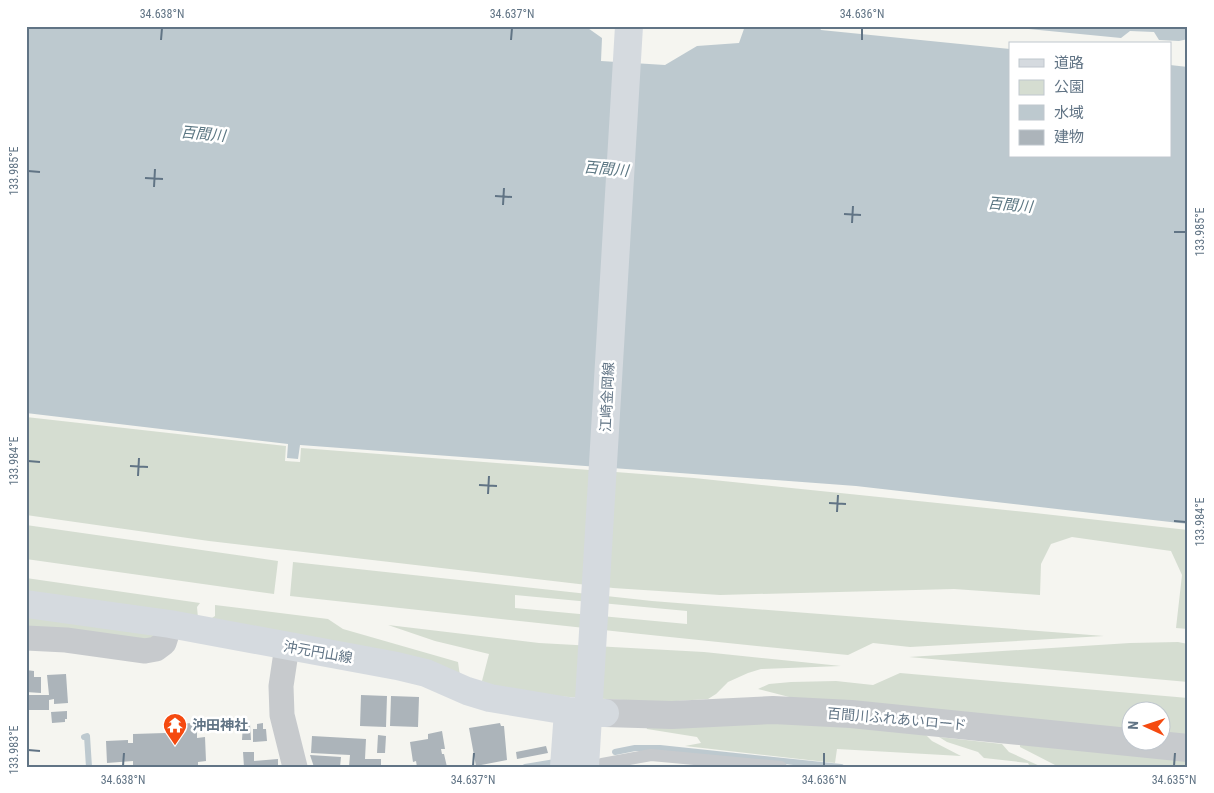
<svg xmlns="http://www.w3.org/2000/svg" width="1214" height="793" viewBox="0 0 1214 793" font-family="'Roboto Condensed','Noto Sans JP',sans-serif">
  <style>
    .green { fill: #d5ddd1; fill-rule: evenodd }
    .water { fill: #bdc9cf }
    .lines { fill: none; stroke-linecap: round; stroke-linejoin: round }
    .stream { stroke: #bdc9cf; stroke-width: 6 }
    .building { fill: #acb4ba }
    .service { stroke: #c7cacd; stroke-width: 12 }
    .minor { stroke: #c7cacd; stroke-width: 25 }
    .tertiary { stroke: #c7cacd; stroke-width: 28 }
    .secondary { stroke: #d5dadf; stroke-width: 28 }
    .ticks { fill: none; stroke: #617485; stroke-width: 2 }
    .labels { text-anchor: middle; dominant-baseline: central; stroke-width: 5; stroke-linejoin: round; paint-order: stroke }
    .street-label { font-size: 14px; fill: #617485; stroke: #fff }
    .poi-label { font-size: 14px; font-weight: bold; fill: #617485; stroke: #fff; text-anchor: start }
    .water-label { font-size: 15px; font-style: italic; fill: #5c7783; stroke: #fff }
    .neatline { fill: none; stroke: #617485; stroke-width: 2 }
    .ticks-label { font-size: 12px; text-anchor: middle; fill: #617485 }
  </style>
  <rect width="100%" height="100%" fill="#f5f5f0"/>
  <path class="green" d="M26,417L286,446L285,461L300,462L301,448L694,478L1035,513L1188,530V629L1176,628L1182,575L1171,551L1072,537L1051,544L1041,564L1040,595L954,589L720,595L613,588L209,541L26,515Z
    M26,525L278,561L274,594L26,559Z
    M293,562L652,601L1104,636L910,647L873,643L848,655C662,637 476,616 290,596ZM515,595L687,611V624L515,608Z
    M26,578L200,603L197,607L198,618L26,594Z
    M215,605L328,619L343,629L458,662L460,676L209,620L215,616Z
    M26,615L153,635L152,642L26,630Z
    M388,625L539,643L704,652L841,666L761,669L748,673L728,682L716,694L708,699L661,702L551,696L497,689L482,681L489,654L435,641Z
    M1178,642L1188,644V682L909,657L1130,643Z
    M900,673L1188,698V736L1162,734V710H1132L1131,731L801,700L758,689L769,684L791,682L836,681L873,685Z
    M811,722L924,733L932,741L961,756L837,749L835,763L685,746L701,743L697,737L647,729L646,726Z
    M939,737L1002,744L1009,752L1042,767H1030L1028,763L984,758L978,752L947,742Z
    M1020,742L1188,761V767L1057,766L1020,747Z"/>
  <path class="water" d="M26,26H585L602,38L601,61L665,65L697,46L739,43L745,26H819L821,30L1010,49V156H1170V65L1188,67V524L856,486L300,445L298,459L287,458L288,444L26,413Z
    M998,26H1188V39L1179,41L1159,40L1154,32L1130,31L1121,38Z"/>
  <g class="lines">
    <path class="stream" d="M84,737L87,736L89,767
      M615,752L635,748H660L841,767
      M525,767L555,762"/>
  </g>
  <path class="building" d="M26,670L34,671V677H41V693L26,692Z
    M66,674L68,703L54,704V699L49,700V710H26V695H49L47,675Z
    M361,695L387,696L386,727L360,726Z
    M391,696L419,697L418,727L390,726Z
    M67,711V719H65V722L52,723L51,712Z
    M197,723V738L205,737L206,761L198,762V767H133V761L107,763L106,741L128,740V743H133V734L165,733V724Z
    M263,723V729H266L267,741L253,742V729H257V724Z
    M500,723L501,726H504L507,760L476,766L469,728Z
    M243,724H250L251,740H242Z
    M442,731L445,749H441L442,754H444L447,767H417L416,761L413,762L410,742L428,739V734Z
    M378,735L386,736L385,753H377Z
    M312,736L366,739L365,759H381V767H349L350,755L311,753Z
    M546,746L548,753L517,759L516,752Z
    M243,752H254V761L278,759V767H244Z
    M310,755L341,757L340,767H314Z"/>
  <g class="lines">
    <path class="service" d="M602,764L651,755L781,767"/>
    <path class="minor" d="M26,638L66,640L145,651L156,649L164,643L170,624
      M287,646L281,686L282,715L295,767"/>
    <path class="tertiary" d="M605,713L672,715L773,710L851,714L1188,748"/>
    <path class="secondary" d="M26,604L170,624L397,666L426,673L467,691L490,698L568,711L605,713
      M564,767L568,711
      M585,767L629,26"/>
  </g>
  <path class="ticks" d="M161,40L162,28M511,40L512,28M862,40V28M28,171L40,172M145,178L163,179M154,187L155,169M495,196L512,197M503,205L504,188M844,214L861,215M852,223L853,206M1174,232H1186M28,461L40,462M130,466L148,467M138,476L139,458M479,485L497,486M488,494L489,476M829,503L846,504M837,512L838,495M1174,521L1186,522M28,750L40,751M123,766L124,753M473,766L474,753M824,766V753M1174,766L1175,753"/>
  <defs>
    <g id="temple-pin" transform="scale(1.25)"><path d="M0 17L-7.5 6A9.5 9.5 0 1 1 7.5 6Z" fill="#f54a10" stroke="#fff"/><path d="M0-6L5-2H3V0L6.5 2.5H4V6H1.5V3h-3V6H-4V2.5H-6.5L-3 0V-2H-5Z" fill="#fff"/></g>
  </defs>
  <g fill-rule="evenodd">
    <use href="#temple-pin" x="175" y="725"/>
  </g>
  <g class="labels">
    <g class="street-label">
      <text transform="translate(607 397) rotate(-87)">江崎金岡線</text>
      <text transform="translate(318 652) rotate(10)">沖元円山線</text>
      <text transform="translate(897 719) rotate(5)">百間川ふれあいロード</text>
    </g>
    <g class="poi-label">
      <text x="192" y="725">沖田神社</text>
    </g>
    <g class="water-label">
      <text transform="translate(203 134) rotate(5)">百間川</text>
      <text transform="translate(606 169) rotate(5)">百間川</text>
      <text transform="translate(1010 205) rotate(5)">百間川</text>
    </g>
  </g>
  <rect width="1214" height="793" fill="none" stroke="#ffffff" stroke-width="55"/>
  <rect x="1009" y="42" width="162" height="115" fill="#ffffff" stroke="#c0c7ce"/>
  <rect x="1019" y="59" width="25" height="8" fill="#d5dadf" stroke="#c0c7ce"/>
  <text x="1054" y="68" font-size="15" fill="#617485">道路</text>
  <rect x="1019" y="80" width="25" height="15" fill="#d5ddd1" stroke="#c0c7ce"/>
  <text x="1054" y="92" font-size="15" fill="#617485">公園</text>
  <rect x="1019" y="105" width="25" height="15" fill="#bdc9cf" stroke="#c0c7ce"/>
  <text x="1054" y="118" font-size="15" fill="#617485">水域</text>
  <rect x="1019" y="130" width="25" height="15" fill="#acb4ba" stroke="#c0c7ce"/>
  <text x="1054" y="142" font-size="15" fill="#617485">建物</text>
  <g transform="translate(1146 726) rotate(273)"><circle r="24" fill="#ffffff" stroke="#c0c7ce"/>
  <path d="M0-4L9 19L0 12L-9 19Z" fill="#f54a10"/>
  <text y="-8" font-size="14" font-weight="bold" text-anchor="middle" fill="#617485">N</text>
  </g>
  <rect x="28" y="28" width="1158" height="738" class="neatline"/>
  <g class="ticks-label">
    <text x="162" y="18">34.638°N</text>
    <text x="512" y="18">34.637°N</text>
    <text x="862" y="18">34.636°N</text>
    <text transform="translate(14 171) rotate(-90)" y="4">133.985°E</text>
    <text transform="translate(1200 232) rotate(-90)" y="4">133.985°E</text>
    <text transform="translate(14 461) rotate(-90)" y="4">133.984°E</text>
    <text transform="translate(1200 522) rotate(-90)" y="4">133.984°E</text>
    <text transform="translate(14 750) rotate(-90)" y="4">133.983°E</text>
    <text x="123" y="784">34.638°N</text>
    <text x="473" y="784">34.637°N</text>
    <text x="824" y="784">34.636°N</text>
    <text x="1174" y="784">34.635°N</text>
  </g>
</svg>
